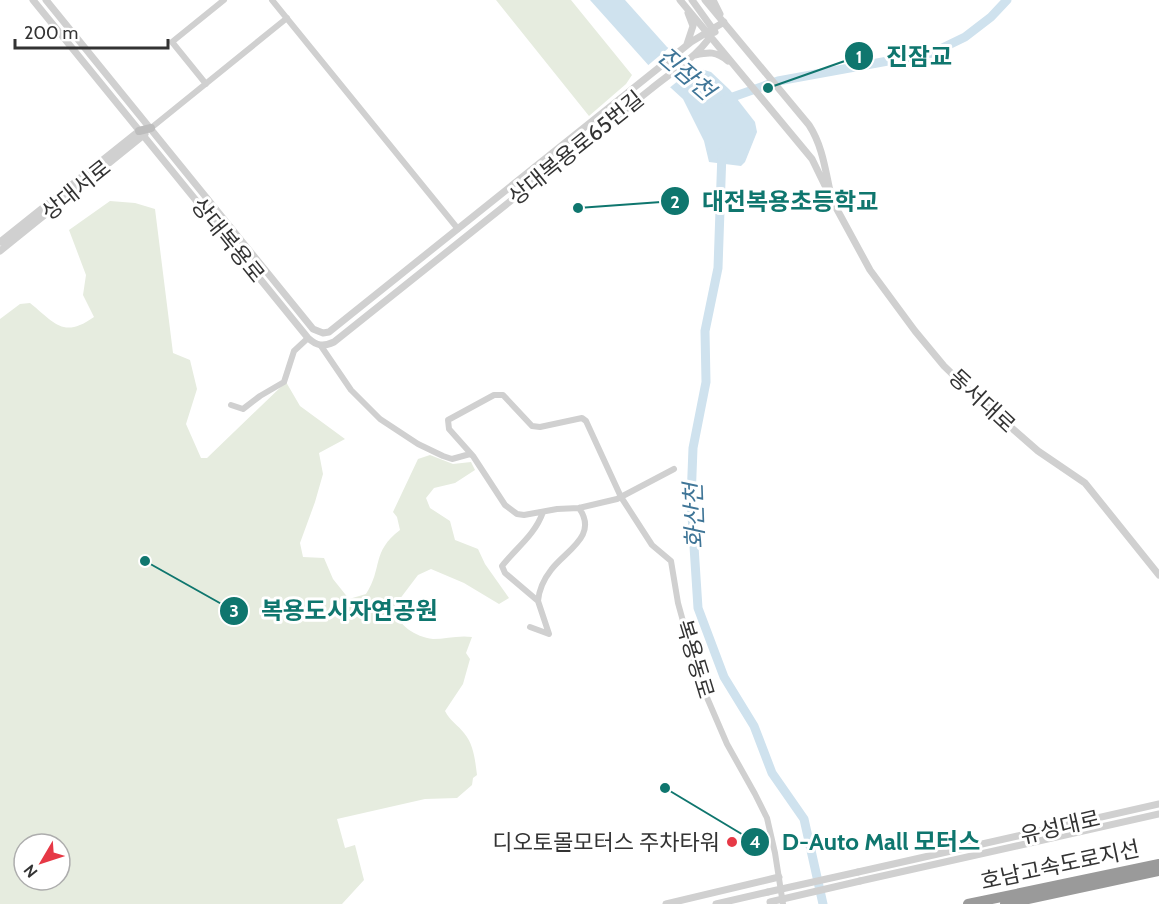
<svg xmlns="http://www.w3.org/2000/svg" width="1159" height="904" viewBox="0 0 1159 904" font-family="Cabin,'Noto Sans KR',sans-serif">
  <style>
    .green { fill: #e6ecdf; fill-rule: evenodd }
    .water { fill: #cfe2ee }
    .pier { fill: #fff }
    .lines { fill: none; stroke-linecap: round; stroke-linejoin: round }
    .river { stroke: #cfe2ee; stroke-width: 9 }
    .minor { stroke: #d0d0d0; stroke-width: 6 }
    .tertiary { stroke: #d0d0d0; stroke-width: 7 }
    .secondary { stroke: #bdbdbd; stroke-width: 8 }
    .motorway { stroke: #9a9a9a; stroke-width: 10 }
    .tertiary-bridge { stroke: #d0d0d0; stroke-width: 7 }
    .poi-dot { fill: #e63946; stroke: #fff; stroke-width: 2 }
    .labels { text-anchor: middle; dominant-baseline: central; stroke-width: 6; stroke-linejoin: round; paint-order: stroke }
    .street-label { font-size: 22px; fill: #333; stroke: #fff }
    .poi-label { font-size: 22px; fill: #333; stroke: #fff; text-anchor: end }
    .water-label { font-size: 24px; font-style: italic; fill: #3f7597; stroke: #fff }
    .leader { fill: none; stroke: #0f766e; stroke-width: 2 }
    .callout-dot { fill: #0f766e; stroke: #fff; stroke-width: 2 }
    .mark-label { font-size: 18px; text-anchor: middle; font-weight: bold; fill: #fff }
    .callout-label { font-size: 24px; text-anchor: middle; font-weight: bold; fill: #0f766e; stroke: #fff; stroke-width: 6; stroke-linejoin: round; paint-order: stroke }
  </style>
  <rect width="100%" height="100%" fill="#fff"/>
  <path class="green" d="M496,0H571L632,75L626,84L589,116Z
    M110,201L135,203L155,209L173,353L190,360L197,389L186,424L201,458H207L286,382L300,406L345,439L319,453L323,474L315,502L300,543L303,557L324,558L333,579L349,599L366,594C383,568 371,552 400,530L397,517L393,512L418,459L430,455L453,464L471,462L475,470L455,483L434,488L426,498L430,508L450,521L455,540L478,549L485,564L509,598L499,604L464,583L431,569L418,575L393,608C398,625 415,637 433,639C446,639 458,635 472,637L466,653L470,659L463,684L445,711C450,721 458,725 464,733C474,745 475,760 477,775L473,778L472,785L457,798L425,799L337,819L345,848L355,845L364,880L342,904H0V319L20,304L30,303C55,323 63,339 94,317L83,295L86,275L69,230ZM24,844H60V880H24Z"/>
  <path class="water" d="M590,0H625L667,47L701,69L711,72L730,90L755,122L757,132L745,162L741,166L709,162L704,141L683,99L659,77Z"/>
  <path class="pier" d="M671,46L699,64L668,89L646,67Z"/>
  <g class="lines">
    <path class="river" d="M724,100L778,81L932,53L965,37L991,17L1007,0
      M722,152L718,268L705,331L706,382L693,448L691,500L698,608L724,677L754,726L772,773L804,819L823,904"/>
    <path class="minor" d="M272,0L458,229
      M206,84L172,42L224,0
      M151,128L287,18
      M321,346L351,390L380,419L418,444L443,456L452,459L470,454L473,456L505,505L517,514L524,515L557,509L579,508L617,499L674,469
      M231,405L243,409L260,396L284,382L294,351L308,338
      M473,456L449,429L448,420L494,395H503L532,426L540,427L582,418L586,421L621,497L652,545L671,561L678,603L699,679L727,744L755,794L767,818L775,853L783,904
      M538,601L505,573L502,566C516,548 535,535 543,512
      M530,627L549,634L538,601C539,590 544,579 551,570C565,551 599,536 579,508"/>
    <path class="tertiary" d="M33,0L308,338C317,346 323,347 334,342L651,89C670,73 705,52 714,29
      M46,0L313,329L323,333L329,332L691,42L724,22
      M680,0L812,159L833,202L870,270L915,331L944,366L974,395L1038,451L1085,483L1159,575
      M692,0L715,32
      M705,0L809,125C822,145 825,168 830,191
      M713,0L720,14
      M687,44L693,26L688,13
      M695,55C709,52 716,51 728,61
      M0,242L139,131
      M0,251L145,134
      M858,872L1159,804
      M860,881L1159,814
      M666,904L779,877
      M716,904L768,892"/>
    <path class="secondary" d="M139,131L151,128"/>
    <path class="motorway" d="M968,904L1159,864
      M1005,904L1159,871"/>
    <path class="tertiary-bridge" d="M768,892L858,872
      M770,902L860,881"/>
  </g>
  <circle class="poi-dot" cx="732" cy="842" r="6"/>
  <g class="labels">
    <g class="street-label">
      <text transform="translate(576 148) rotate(-39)">상대복용로65번길</text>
      <text transform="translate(76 190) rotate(-39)">상대서로</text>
      <text transform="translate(228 240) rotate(51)">상대복용로</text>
      <text transform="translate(982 401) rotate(43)">동서대로</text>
      <text transform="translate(695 659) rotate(73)">복용동로</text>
      <text transform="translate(1060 827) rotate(-13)">유성대로</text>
      <text transform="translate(1060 865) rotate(-12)">호남고속도로지선</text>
    </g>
    <g class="poi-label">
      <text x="720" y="842">디오토몰모터스 주차타워</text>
    </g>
    <g class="water-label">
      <text transform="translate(686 73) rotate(41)">진잠천</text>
      <text transform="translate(694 516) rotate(-92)">화산천</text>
    </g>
  </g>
  <path class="leader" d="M768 88L859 56M578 208L675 201M145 561L234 611M665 788L755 842"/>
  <g class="callout-dot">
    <circle cx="768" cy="88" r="6"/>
    <circle cx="578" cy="208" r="6"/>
    <circle cx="145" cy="561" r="6"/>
    <circle cx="665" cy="788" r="6"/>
    <circle cx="859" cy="56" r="15"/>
    <circle cx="675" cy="201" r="15"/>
    <circle cx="234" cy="611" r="15"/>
    <circle cx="755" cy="842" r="15"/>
  </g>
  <g class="mark-label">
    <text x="859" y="63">1</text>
    <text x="675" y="208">2</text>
    <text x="234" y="617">3</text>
    <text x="755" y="848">4</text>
  </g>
  <g class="callout-label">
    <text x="919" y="65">진잠교</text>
    <text x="790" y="210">대전복용초등학교</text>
    <text x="349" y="619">복용도시자연공원</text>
    <text x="881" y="850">D-Auto Mall 모터스</text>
  </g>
  <g transform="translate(42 862) rotate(231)"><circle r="28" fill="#ffffff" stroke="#adadad" stroke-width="1.5"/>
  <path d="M0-4.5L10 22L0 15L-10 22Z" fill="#e63946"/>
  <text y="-9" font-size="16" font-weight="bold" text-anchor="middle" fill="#333333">N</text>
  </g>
  <path d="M15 39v9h153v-9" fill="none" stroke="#333333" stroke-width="3"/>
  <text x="24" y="39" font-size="18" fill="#333333" stroke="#ffffff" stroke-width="4.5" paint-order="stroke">200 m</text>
</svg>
